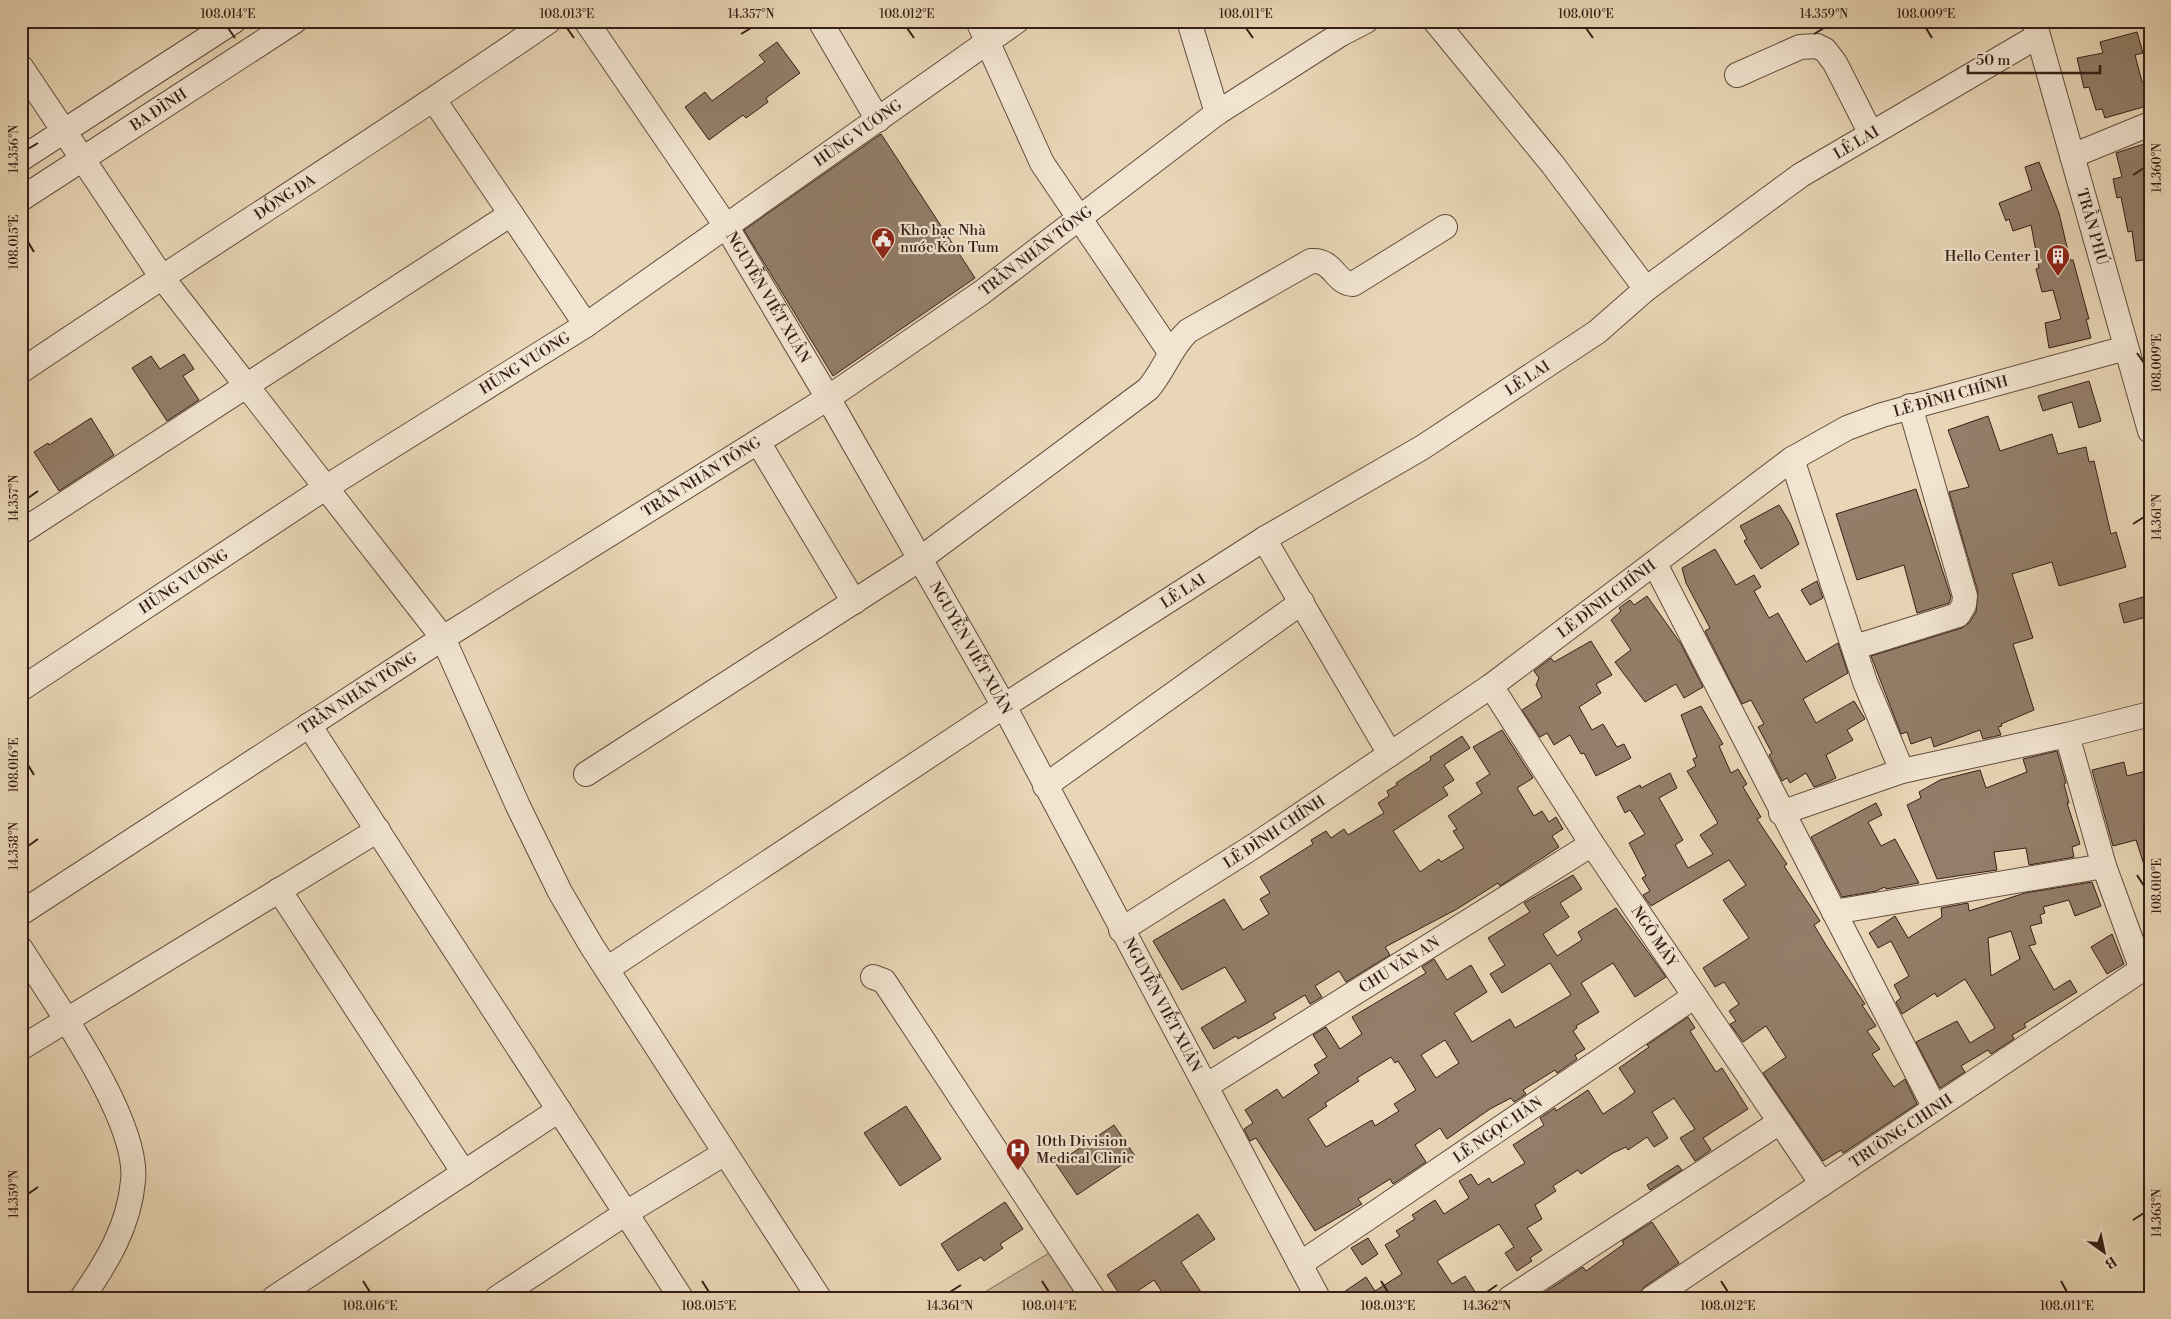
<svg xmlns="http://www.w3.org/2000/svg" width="2171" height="1319" viewBox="0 0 2171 1319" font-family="'Libre Bodoni',serif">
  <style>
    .green { fill: #cbb79b; stroke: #806b58 }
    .building { fill: #937e69; stroke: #361f16; fill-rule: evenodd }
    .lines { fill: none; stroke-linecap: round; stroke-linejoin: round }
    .minor-casing { stroke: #634d3e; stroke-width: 26 }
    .minor { stroke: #f1e4d0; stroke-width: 24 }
    .ticks { fill: none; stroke: #361f16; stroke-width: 2 }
    .labels { text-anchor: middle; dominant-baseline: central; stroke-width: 4.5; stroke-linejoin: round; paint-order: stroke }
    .street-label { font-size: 15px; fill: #361f16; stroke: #f1e4d0 }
    .poi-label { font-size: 15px; fill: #361f16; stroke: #f1e4d0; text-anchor: start }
    .neatline { fill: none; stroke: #361f16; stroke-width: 2 }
    .ticks-label { font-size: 12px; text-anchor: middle; fill: #361f16 }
  </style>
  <rect width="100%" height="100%" fill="#e9d6b6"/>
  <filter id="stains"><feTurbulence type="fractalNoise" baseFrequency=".004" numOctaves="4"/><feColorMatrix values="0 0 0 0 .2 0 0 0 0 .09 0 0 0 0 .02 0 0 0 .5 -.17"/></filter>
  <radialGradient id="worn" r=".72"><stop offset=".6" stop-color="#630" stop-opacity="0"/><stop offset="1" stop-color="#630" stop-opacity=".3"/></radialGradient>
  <path class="green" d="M1054,1250L1085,1298H975Z"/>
  <path class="building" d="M2137,32L2143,53L2135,55L2142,82L2150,80V105L2105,118L2102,109L2096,110L2089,87L2084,88L2077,58L2103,53L2100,42Z
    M777,42L800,73L766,98L768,102L746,118L743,115L709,140L685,107L705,92L712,101L765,62L759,55Z
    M881,134L975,278L833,376L744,230Z
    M2150,142V259L2136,261L2132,231L2128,232L2121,197L2117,198L2113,179L2122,177L2116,153Z
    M2039,162L2059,213L2070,260H2073L2089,319H2086L2091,338L2049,348L2045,323L2061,319L2053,290L2042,292L2036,269L2039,268L2031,225L2013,231L2009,219L2006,221L1999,203L2032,190L2025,167Z
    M184,354L194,369L183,376L199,400L167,421L132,368L151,356L160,369Z
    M2089,381L2101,421L2079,428L2072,402L2043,411L2038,396Z
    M1988,416L2000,451L2052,434L2058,454L2086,447L2089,462L2094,461L2111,534L2116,532L2126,567L2059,586L2052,562L2012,574L2033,638L2013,644L2034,710L2001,724L2002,726L1998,727L2001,735L1983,739L1980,730L1934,747L1931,737L1911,744L1907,732L1901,734L1871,656L1962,628L1970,622L1976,612L1978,592L1949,492L1969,487L1948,430Z
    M91,418L114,455L59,491L34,452L48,443L49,445Z
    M1916,489L1951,597L1949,603L1917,613L1904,565L1857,580L1836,514Z
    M1779,505L1790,523L1799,544L1761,569L1744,541L1747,539L1740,526Z
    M1715,549L1736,585L1754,575L1761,587L1754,591L1769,618L1778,613L1806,662L1838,643L1848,673L1803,699L1816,723L1854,701L1865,719L1847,730L1853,740L1826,755L1836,778L1830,781L1814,787L1806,773L1790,783L1787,778L1782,781L1769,755L1772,753L1758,727L1764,724L1751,700L1742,704L1705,631L1710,628L1686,583L1682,568Z
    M1817,581L1823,598L1810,605L1801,590Z
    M2150,595V616L2124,623L2119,604Z
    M1647,596L1681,644L1703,687L1684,698L1676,684L1645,702L1615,662L1631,650L1611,620L1621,611L1619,608L1630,600L1634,605Z
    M1591,641L1612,675L1596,684L1601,693L1579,707L1592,730L1603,724L1617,747L1624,744L1631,758L1596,776L1584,753L1581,754L1570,735L1554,745L1547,733L1540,737L1522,710L1542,697L1536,685L1539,678L1534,671L1551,658L1554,662Z
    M1701,706L1723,744L1719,746L1731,773L1738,769L1747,784L1743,787L1761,817L1757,819L1787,864L1784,866L1820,921L1814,925L1826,945L1865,1004L1862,1005L1876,1026L1867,1031L1880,1049L1872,1054L1894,1087L1905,1079L1917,1104L1843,1153L1841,1150L1823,1161L1763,1073L1786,1057L1766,1026L1743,1042L1730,1024L1736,1021L1729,1011L1739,1004L1724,982L1715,987L1703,968L1749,938L1723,900L1746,885L1729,860L1651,906L1643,895L1650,891L1642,878L1646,876L1629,843L1645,834L1630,810L1625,813L1617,797L1640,785L1641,788L1670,773L1677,788L1659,798L1683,840L1675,845L1688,868L1713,854L1700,835L1718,823L1687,771L1696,766L1693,759L1697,757L1681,715Z
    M1502,730L1533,778L1517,788L1534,816L1542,811L1549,822L1556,817L1563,829L1552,836L1559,847L1500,886L1498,883L1457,909L1385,947L1390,955L1346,982L1339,971L1315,986L1322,997L1310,1004L1305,995L1273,1014L1276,1018L1262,1026L1238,1039L1236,1036L1214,1049L1201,1028L1246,1001L1225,967L1182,990L1153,941L1224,899L1243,930L1269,914L1260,899L1270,893L1260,877L1313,844L1311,840L1326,831L1331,838L1344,829L1348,835L1384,813L1378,803L1389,796L1387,791L1397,785L1396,783L1431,760L1430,757L1462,736L1470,748L1444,765L1454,780L1443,787L1448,795L1393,831L1420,872L1439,859L1441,862L1464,848L1453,831L1457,829L1448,816L1482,793L1476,783L1490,774L1473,747Z
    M2057,751L2066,783L2064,784L2069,803H2067L2080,844L2072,847L2074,857L2029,865L2026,848L1994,852L1997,870L1937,879L1907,805L1921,798L1919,792L1940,780L1980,770L1986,788L2027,772L2023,759Z
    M2124,762L2127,776L2150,770V874H2147L2136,840L2113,846L2092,770Z
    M1876,803L1882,815L1868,822L1881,846L1895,839L1919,883L1886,889L1885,887L1876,891L1842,897L1811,837Z
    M1573,875L1582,889L1560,903L1569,917L1543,934L1557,956L1582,940L1578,932L1616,908L1666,977L1635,997L1613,963L1581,983L1599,1012L1576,1026L1577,1028L1573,1031L1585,1049L1575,1055L1577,1059L1557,1073L1555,1070L1523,1090L1526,1094L1514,1102L1511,1098L1490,1109L1447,1139L1440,1128L1415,1145L1426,1162L1393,1184L1390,1179L1358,1199L1362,1204L1315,1231L1256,1138L1250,1141L1244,1129L1253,1123L1245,1110L1277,1089L1283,1098L1319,1073L1314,1065L1327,1057L1313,1035L1326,1027L1340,1049L1362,1034L1352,1017L1426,973L1422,967L1434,959L1447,980L1471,965L1487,992L1454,1013L1472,1042L1510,1019L1515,1028L1571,995L1550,963L1502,993L1490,974L1505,965L1488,938L1530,912L1524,903ZM1445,1040L1459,1063L1436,1078L1421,1055ZM1391,1057L1395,1063L1398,1061L1416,1090L1394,1104L1399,1111L1375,1126L1372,1120L1326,1147L1308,1119L1327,1106L1325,1103L1359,1081L1357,1078Z
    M2092,882L2101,906L2075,916L2069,900L2043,907L2045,913L2040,915L2042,923L2030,926L2036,944L2029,946L2054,990L2070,980L2077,992L2024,1024L2026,1027L2012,1035L2014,1039L1991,1054L1988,1050L1961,1066L1965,1072L1940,1088L1916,1042L1957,1021L1970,1043L1995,1028L1965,979L1937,997L1935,993L1902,1014L1896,1002L1901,998L1894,985L1909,976L1891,941L1878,948L1869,933L1895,916L1908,938L1942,917L1941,908L1968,903L1969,911L2025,893ZM2011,931L2020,959L1991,976L1988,938Z
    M2112,934L2124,964L2107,974L2091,947Z
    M1688,1017L1695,1028L1690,1031L1716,1072L1722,1068L1748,1109L1703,1138L1711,1150L1695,1161L1680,1138L1695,1129L1674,1098L1652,1112L1668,1138L1654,1147L1647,1137L1628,1150L1626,1147L1613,1153L1581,1174L1578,1170L1553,1186L1556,1191L1535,1205L1542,1219L1527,1228L1542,1250L1530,1258L1532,1261L1517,1271L1505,1253L1514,1247L1499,1224L1437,1261L1452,1284L1465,1276L1479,1298H1335L1366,1277L1375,1291L1402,1274L1385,1245L1400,1236L1396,1231L1415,1219L1412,1215L1435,1200L1444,1214L1469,1198L1459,1181L1471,1174L1478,1185L1489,1178L1492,1183L1525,1163L1513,1145L1544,1125L1540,1118L1555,1108L1556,1111L1588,1090L1603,1114L1626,1099L1635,1092L1619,1068L1649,1047L1647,1045Z
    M906,1106L941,1159L900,1186L864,1133Z
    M1114,1125L1135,1156L1077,1195L1056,1164Z
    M1678,1165L1682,1170L1650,1190L1647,1185Z
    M1005,1202L1023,1229L1000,1244L1003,1248L984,1261L981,1257L958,1271L941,1244Z
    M1198,1214L1215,1239L1181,1262L1205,1298H1166L1154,1280L1127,1298H1122L1107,1275Z
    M1652,1222L1679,1263L1644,1287L1638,1298H1536L1583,1267L1586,1271L1624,1244L1622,1241Z
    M1368,1238L1378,1254L1362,1265L1351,1248Z"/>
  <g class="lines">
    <g class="minor-casing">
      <g id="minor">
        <path id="s1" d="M586,21L726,226L828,398L1004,706L1318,1298"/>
        <path d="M820,21L878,120"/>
        <path d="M978,21L1042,163L1170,352"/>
        <path d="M1189,21L1217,113"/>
        <path d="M1435,21L1553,165L1646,289"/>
        <path id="s2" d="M2034,21L2150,431"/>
        <path d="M21,67L161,276L443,638L518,806L560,892L591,945L819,1298"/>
        <path d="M1737,75L1800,47L1817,46L1825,50L1835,63L1871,134"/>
        <path d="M434,100L586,325"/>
        <path d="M2072,156L2150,124"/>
        <path d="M21,159L234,21"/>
        <path id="s3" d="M21,199L295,21"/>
        <path id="s4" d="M21,371C196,253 375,141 549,21"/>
        <path d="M758,442L854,602"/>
        <path d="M1792,459L1865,682L1902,771"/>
        <path d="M21,532L511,214"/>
        <path d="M1264,539L1390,754"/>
        <path d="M1655,564L1935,1108"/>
        <path d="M1855,647L1958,615L1964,605L1965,596L1910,406"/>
        <path id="s5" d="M1491,686L1592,844L1822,1184"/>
        <path id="s6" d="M21,689L325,488L586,325L1017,21"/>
        <path d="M309,725L681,1298"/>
        <path d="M2067,735L2104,866L2142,970"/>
        <path d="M586,774L920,559L1148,389C1164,371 1170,348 1188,331L1311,261C1334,259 1334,283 1353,284L1445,227"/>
        <path d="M1045,786L1302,602"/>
        <path d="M1781,813L1902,771L2067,735L2150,714"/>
        <path d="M279,890L464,1173"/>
        <path d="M1834,912L2104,866"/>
        <path id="s7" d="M21,913L443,638L828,398L981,293L1217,113L1341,34L1366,21"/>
        <path id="s8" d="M1121,930L1254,846L1491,686L1792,459L1847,428L1882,415L2126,348"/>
        <path d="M21,949C54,1002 140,1121 133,1181C129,1226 107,1262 82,1298"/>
        <path id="s9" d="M607,969L1004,706L1264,539L1423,447L1597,332L1646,289L1801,175L2038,36"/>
        <path d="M873,977L884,981L1093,1298"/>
        <path d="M21,1048L378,830"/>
        <path id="s10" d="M1206,1086L1592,844"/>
        <path id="s11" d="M1300,1264L1695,996"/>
        <path d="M274,1298L559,1110"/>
        <path d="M497,1298L626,1213L725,1153"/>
        <path d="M1510,1298L1780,1122"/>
        <path id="s12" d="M1652,1298L2150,964"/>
      </g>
    </g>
    <use href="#minor" class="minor"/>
  </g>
  <path class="ticks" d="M228,28L235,38M567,28L574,38M907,28L914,38M1246,28L1253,38M1586,28L1593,38M1926,28L1932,38M741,34L751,28M1814,34L1824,28M28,149L38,143M2133,175L2144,168M28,242L34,252M2137,353L2144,363M28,498L38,491M2133,524L2144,517M28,765L34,775M28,846L38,839M2137,875L2144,886M28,1194L38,1187M2133,1220L2144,1213M363,1281L370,1292M702,1281L709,1292M1042,1281L1049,1292M1381,1281L1388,1292M1721,1281L1728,1292M2061,1281L2067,1292M950,1292L961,1285M1487,1292L1497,1285"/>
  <defs>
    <g id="civic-pin" transform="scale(1.25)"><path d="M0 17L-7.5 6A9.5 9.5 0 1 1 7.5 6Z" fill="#8f2418" stroke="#f1e4d0"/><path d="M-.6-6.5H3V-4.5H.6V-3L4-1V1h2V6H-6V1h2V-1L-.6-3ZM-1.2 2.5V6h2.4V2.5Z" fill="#fff"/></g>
    <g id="building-pin" transform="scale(1.25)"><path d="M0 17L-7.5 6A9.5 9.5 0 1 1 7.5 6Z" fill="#8f2418" stroke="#f1e4d0"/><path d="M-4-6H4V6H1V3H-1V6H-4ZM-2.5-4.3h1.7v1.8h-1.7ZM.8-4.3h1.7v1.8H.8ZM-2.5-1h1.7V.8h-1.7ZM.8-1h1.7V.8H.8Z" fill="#fff"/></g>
    <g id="hospital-pin" transform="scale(1.25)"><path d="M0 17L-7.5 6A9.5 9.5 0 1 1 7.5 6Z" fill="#8f2418" stroke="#f1e4d0"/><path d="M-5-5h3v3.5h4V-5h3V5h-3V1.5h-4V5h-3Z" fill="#fff"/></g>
  </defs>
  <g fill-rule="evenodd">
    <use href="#civic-pin" x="883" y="239"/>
    <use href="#building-pin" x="2058" y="256"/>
    <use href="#hospital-pin" x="1018" y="1150"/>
  </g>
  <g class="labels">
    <g class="street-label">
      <text stroke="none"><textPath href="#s3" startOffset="164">BA ĐÌNH</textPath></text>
      <text stroke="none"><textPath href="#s6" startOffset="1005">HÙNG VƯƠNG</textPath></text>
      <text stroke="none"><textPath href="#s9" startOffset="1499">LÊ LAI</textPath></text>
      <text stroke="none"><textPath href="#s4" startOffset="316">ĐỐNG ĐA</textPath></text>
      <text stroke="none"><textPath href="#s2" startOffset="214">TRẦN PHÚ</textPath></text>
      <text stroke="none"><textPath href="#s7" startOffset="1212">TRẦN NHÂN TÔNG</textPath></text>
      <text stroke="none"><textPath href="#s1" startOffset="331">NGUYỄN VIẾT XUÂN</textPath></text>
      <text stroke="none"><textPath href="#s6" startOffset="600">HÙNG VƯƠNG</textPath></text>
      <text stroke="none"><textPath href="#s9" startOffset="1094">LÊ LAI</textPath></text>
      <text stroke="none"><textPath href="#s8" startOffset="992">LÊ ĐÌNH CHÍNH</textPath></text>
      <text stroke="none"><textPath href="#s7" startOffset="808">TRẦN NHÂN TÔNG</textPath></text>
      <text stroke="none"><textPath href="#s6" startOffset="195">HÙNG VƯƠNG</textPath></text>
      <text stroke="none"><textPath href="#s9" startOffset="689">LÊ LAI</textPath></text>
      <text stroke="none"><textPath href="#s8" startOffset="588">LÊ ĐÌNH CHÍNH</textPath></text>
      <text stroke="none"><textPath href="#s1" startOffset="736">NGUYỄN VIẾT XUÂN</textPath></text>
      <text stroke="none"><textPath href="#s7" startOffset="402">TRẦN NHÂN TÔNG</textPath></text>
      <text stroke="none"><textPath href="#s8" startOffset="182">LÊ ĐÌNH CHÍNH</textPath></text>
      <text stroke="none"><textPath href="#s5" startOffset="299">NGÔ MÂY</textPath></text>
      <text stroke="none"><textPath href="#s10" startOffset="228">CHU VĂN AN</textPath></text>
      <text stroke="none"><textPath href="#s1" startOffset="1141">NGUYỄN VIẾT XUÂN</textPath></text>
      <text stroke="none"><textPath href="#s11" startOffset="239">LÊ NGỌC HÂN</textPath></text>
      <text stroke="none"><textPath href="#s12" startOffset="300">TRƯỜNG CHINH</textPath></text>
    </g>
    <g class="poi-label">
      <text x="900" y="230">Kho bạc Nhà<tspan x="900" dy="17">nước Kon Tum</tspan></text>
      <text x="2040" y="256" text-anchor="end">Hello Center 1</text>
      <text x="1036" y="1141">10th Division<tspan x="1036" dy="17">Medical Clinic</tspan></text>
    </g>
  </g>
  <rect width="2171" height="1319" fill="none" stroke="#e9d6b6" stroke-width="55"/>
  <g transform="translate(2104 1252) rotate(147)" stroke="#f1e4d0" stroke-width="4" paint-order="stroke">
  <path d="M0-4L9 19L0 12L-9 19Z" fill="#361f16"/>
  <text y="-8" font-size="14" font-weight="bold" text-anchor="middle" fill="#361f16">B</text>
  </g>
  <path d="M1968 65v8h132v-8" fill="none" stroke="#361f16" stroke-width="2.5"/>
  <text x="1976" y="65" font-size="15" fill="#361f16" stroke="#f1e4d0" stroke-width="4" paint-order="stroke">50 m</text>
  <rect x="28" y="28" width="2116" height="1264" class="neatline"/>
  <g class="ticks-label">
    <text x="228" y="18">108.014°E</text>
    <text x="567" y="18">108.013°E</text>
    <text x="751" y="18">14.357°N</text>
    <text x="907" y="18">108.012°E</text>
    <text x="1246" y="18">108.011°E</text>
    <text x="1586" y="18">108.010°E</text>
    <text x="1824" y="18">14.359°N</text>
    <text x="1926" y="18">108.009°E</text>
    <text transform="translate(14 149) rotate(-90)" y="4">14.356°N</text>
    <text transform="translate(2157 168) rotate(-90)" y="4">14.360°N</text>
    <text transform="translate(14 242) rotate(-90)" y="4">108.015°E</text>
    <text transform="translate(2157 363) rotate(-90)" y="4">108.009°E</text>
    <text transform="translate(14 498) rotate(-90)" y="4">14.357°N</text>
    <text transform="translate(2157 517) rotate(-90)" y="4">14.361°N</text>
    <text transform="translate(14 765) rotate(-90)" y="4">108.016°E</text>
    <text transform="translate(14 846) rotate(-90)" y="4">14.358°N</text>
    <text transform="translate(2157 886) rotate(-90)" y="4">108.010°E</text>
    <text transform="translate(14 1194) rotate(-90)" y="4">14.359°N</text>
    <text transform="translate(2157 1213) rotate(-90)" y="4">14.363°N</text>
    <text x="370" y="1310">108.016°E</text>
    <text x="709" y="1310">108.015°E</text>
    <text x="950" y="1310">14.361°N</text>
    <text x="1049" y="1310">108.014°E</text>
    <text x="1388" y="1310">108.013°E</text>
    <text x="1487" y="1310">14.362°N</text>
    <text x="1728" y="1310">108.012°E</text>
    <text x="2067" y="1310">108.011°E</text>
  </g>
  <rect width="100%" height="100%" filter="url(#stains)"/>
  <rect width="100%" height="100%" fill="url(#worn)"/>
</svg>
